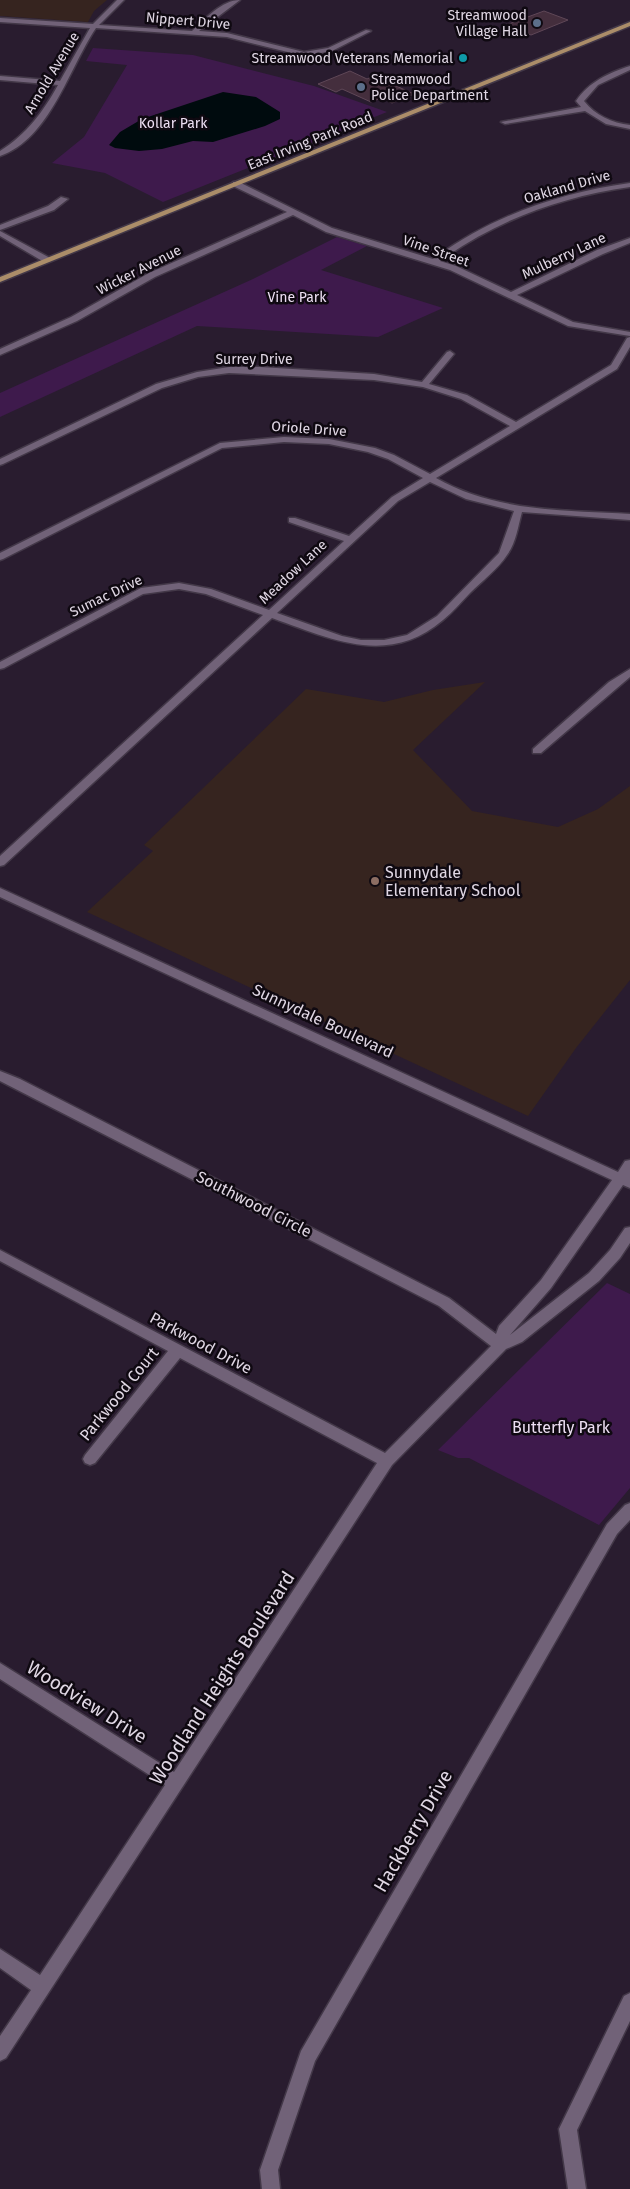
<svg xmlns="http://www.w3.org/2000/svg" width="630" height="2189" viewBox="0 0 630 2189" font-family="'Fira Sans',sans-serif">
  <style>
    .education { fill: #36241f }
    .green { fill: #3e1a4c }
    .water { fill: #000b0e }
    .building { fill: #442e3d; stroke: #5f4757 }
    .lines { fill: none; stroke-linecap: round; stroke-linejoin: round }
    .minor-casing { stroke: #433848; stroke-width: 3 }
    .major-casing { stroke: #433848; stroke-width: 3 }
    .minor { fill: #716278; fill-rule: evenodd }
    .major { fill: #ab8d69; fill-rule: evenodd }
    .service-dot { fill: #5c6f8a; stroke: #0f0911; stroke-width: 2 }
    .culture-dot { fill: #0f9aa8; stroke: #0f0911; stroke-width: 2 }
    .education-dot { fill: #8d6e63; stroke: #0f0911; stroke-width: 2 }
    .labels { text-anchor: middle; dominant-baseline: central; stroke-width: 5; stroke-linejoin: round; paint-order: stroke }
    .far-poi-label { font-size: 14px; fill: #e0d7e4; stroke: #0f0911; text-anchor: end }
    .far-street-label { font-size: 14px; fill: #e0d7e4; stroke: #0f0911 }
    .far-park-label { font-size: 14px; fill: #eddff3; stroke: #0f0911 }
    .poi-label { font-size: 16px; fill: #e0d7e4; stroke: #0f0911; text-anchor: start }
    .street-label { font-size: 16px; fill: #e0d7e4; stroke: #0f0911 }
    .park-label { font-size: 16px; fill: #eddff3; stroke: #0f0911 }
    .near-street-label { font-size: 19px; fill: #e0d7e4; stroke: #0f0911 }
  </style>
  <rect width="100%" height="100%" fill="#291c2f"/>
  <path class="education" d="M0,0H107L94,11L88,22L0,16Z
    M485,682L413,750L472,811L558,827L598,809L630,786V980L576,1048L528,1116L87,912L153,851L144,845L306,689L384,702L433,690Z"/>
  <path class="green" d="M93,48L193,55L314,86L387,112L163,202L105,173L52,163L84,137L127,65L86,61Z
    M337,237L367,246L321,270L443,308L378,337L197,326L0,417V393L253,279Z
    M607,1283L630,1294V1488L599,1525L469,1458H458L438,1450Z"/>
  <path class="water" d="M223,92L256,97L280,112V119L265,126L213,142L193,141L162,149L139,151L115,148L109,145L120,132L142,119Z"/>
  <path class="building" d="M544,11L568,20L531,35L506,25Z
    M350,71L367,79L374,76L414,94L392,103L381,98L371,102L342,89L336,92L318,84Z"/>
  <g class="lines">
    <g class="minor-casing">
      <path id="minor" d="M117,0H124L99,25L192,31C205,19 222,0 240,0L199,31L227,33L304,52L328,48L366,30L371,31L332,51L304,56L227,37L96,28C69,68 50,139 0,156V151C27,134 43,112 58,85L0,80V76L60,81L90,28L0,22V18L93,24Z
        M630,66V70L598,85L584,101C595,115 612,123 630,125V129L606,124L585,111L505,124L501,122L581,107L576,101C589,82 608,73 630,66Z
        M233,182H239L332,228L433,259C492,216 558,193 630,183V187C560,197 497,220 440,261L456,266L511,292L597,250L630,238V243L603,254L517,295L573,322L630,332V336L568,326L450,270L326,232L293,215L155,277L77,321L0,355V349L71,317L149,273L287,212L233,186Z
        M61,197L68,199L54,210L0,230V225L48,206Z
        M0,231L50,258L51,260L44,262L0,236Z
        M630,337V347L617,369L436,478C496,512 563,510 630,514V520L522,512C518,526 516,543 507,555C498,569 482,581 470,593C461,602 453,612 443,620C388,667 331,639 272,618L4,865L0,866V856L263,615L206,594L179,589L143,594L4,668L0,669V662L141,588L179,583L211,589L269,610L344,541L289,522V518H295L349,536L392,497L423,478L388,459L368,452L329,444L284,442L222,448L3,559L0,560V553L220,443L284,437L329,439L375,448L394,455L430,474L510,426L461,399L423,387L374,380L229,373L198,377L162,388L3,464L0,465V459L156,384L197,372L229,367H260L374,374L422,382L447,352L450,351L454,354L429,384L467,395L516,422L611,365L627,338ZM430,482L466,499L514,511L499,553L437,616L407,635L384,640H361L342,636L277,613L398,501Z
        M630,669V677L541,753H533V749L609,682Z
        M0,888L618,1172L625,1161L630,1160V1188L623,1185L551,1288L510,1335L589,1273L610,1250L625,1228L630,1227V1243L620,1258L599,1281L522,1342L506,1349L392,1465L6,2058L0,2061V2036L31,1990L0,1968V1949L40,1975L165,1785L0,1679V1663L174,1772L377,1463L180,1358L95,1463L90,1465L85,1463L83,1459L85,1455L168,1351L0,1261V1250L385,1453L491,1346L439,1306L0,1081V1071L20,1079L449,1298L496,1334L499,1326L541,1280L612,1180L0,897Z
        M630,1503V1520L617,1534L315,2061L278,2170L280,2189H262L260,2170L301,2051L607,1524L625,1505Z
        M630,1993V2021L577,2130L586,2189H568L559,2129L624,1996Z"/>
    </g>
    <g class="major-casing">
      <path id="major" d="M630,22V26L0,282V277Z"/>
    </g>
    <use href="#minor" class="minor"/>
    <use href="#major" class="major"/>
  </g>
  <g class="service-dot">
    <circle cx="537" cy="23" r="5"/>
    <circle cx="361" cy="87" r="5"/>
  </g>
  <circle class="culture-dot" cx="463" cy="58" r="5"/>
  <circle class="education-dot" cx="375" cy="881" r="5"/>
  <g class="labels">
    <g class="far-poi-label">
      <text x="527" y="15">Streamwood<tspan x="527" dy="16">Village Hall</tspan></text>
      <text x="453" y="58">Streamwood Veterans Memorial</text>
      <text x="371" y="79" text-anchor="start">Streamwood<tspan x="371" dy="16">Police Department</tspan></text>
    </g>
    <g class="far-street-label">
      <text transform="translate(188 21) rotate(5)">Nippert Drive</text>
      <text transform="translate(52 73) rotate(-59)">Arnold Avenue</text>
      <text transform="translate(310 141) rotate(-22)">East Irving Park Road</text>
      <text transform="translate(567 187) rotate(-16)">Oakland Drive</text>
      <text transform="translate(436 251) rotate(19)">Vine Street</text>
      <text transform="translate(564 256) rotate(-25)">Mulberry Lane</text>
      <text transform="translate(139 270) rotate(-27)">Wicker Avenue</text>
      <text x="254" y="359">Surrey Drive</text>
      <text transform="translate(309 429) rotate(4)">Oriole Drive</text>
      <text transform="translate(293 572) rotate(-43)">Meadow Lane</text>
      <text transform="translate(106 596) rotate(-26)">Sumac Drive</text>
    </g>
    <g class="far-park-label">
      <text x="173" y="123">Kollar Park</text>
      <text x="297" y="297">Vine Park</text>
    </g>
    <g class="poi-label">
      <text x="385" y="872">Sunnydale<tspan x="385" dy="18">Elementary School</tspan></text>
    </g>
    <g class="street-label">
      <text transform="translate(323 1021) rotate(25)">Sunnydale Boulevard</text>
      <text transform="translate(254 1204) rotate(27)">Southwood Circle</text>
      <text transform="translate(201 1343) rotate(28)">Parkwood Drive</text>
      <text transform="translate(119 1394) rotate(-51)">Parkwood Court</text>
    </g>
    <g class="park-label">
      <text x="561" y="1427">Butterfly Park</text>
    </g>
    <g class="near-street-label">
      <text transform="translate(222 1678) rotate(-57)">Woodland Heights Boulevard</text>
      <text transform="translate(87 1702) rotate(32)">Woodview Drive</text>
      <text transform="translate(413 1831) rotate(-60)">Hackberry Drive</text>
    </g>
  </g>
</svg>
